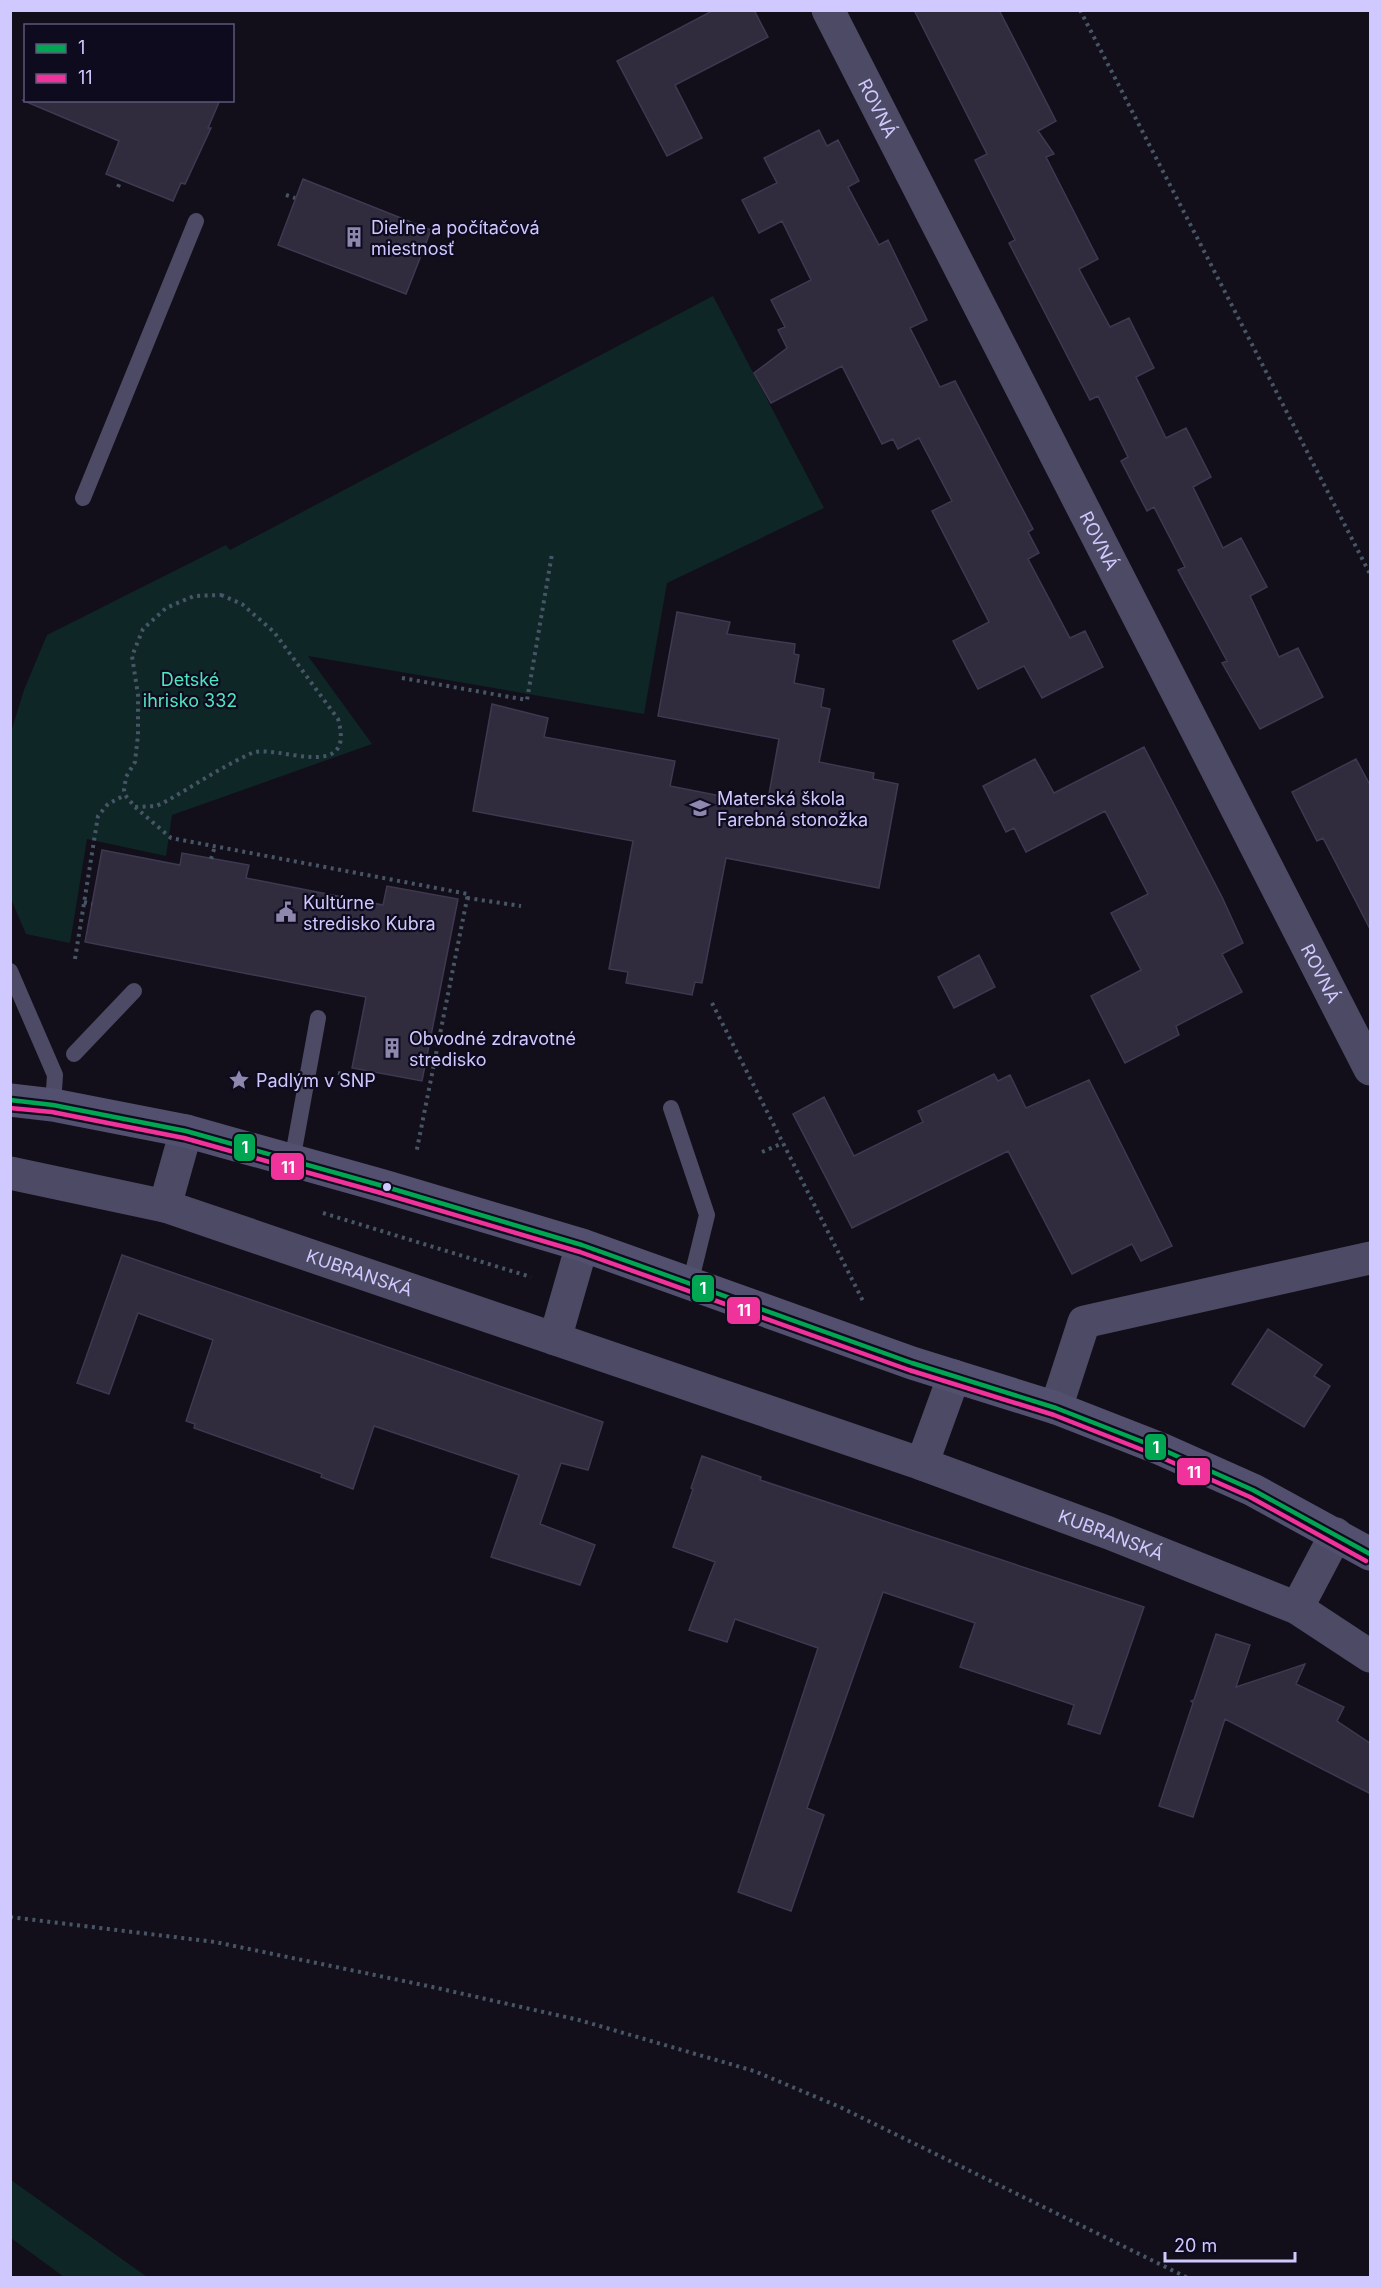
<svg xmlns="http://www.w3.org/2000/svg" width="1381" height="2288" viewBox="0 0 1381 2288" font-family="Inter,sans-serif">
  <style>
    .green { fill: #0f2627 }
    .building { fill: #302c3e; stroke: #3e3950; stroke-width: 1.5 }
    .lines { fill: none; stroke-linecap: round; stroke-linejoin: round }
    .path { stroke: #475666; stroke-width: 4; stroke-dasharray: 3 4.5; stroke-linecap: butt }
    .lane { stroke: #4c4a64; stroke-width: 16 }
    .street { stroke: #4c4a64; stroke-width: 33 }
    .secondary { stroke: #52506e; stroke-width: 33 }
    .bus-1-casing { stroke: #0f0b1f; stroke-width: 9 }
    .bus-2-casing { stroke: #0f0b1f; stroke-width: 9 }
    .bus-1 { stroke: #00a651; stroke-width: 4.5 }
    .bus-2 { stroke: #ef339a; stroke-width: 4.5 }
    .bus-dot { fill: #d0c9ff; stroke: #0f0b1f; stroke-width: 2 }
    .labels { text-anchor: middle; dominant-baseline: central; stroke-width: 4.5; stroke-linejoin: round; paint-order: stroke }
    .street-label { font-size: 18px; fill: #d0c9ff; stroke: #0f0b1f }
    .poi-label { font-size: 18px; fill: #d0c9ff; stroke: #0f0b1f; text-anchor: start }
    .park-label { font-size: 18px; fill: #4fe5c1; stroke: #0f0b1f }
    .line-badge { stroke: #0f0b1f; stroke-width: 2 }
    .badge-label { font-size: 16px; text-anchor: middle; font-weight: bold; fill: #fff }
  </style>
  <rect width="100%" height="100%" fill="#120f1a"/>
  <path class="green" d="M713,296L824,508L667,583L644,714L308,656L372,744L172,815L166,856L87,839L70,943L26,934L11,899V732L24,690L47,635L226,545L230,550Z
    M11,2180L147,2277H64L11,2238Z"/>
  <path class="building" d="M714,10H754L768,37L675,85L702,138L667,156L617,61Z
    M914,10H999L1056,121L1038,131L1054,154L1046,157L1098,259L1079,269L1110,327L1129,318L1154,368L1136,377L1166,438L1186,428L1211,477L1193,487L1223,548L1241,538L1267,587L1250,596L1279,657L1298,648L1323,697L1260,729L1222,663L1227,661L1178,570L1185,567L1154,507L1147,511L1121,461L1128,457L1098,396L1090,400L1009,243L1015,240L975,160L987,154Z
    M22,100H220L208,128H211L185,184L181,183L173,201L106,174L119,141Z
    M819,130L827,146L838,140L859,181L848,187L879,245L888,240L927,320L910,328L940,387L955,381L1033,529L1028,532L1039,553L1028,559L1070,638L1085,631L1103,667L1042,698L1024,666L978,689L953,641L989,622L932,511L952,501L919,438L898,449L893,439L882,444L842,366L771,403L754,373L787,348L778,330L785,327L771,300L811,280L782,221L759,233L742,200L777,183L764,158Z
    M303,179L431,230L406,294L278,245Z
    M677,612L730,622L727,634L795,644L794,654L799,655L794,683L824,689L821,707L830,709L819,762L874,773L873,779L898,784L879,888L726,858L702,983L695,982L692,995L626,983L628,972L609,969L633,841L473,811L492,704L548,718L544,737L675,761L670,786L767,805L779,739L658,716Z
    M1144,747L1222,897L1243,943L1222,954L1242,992L1176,1026L1179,1035L1125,1063L1091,996L1141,970L1111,913L1148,894L1105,811L1026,852L1014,828L1006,832L983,786L1035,759L1054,793Z
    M1356,759L1371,787V931L1323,838L1317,841L1292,792Z
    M102,850L180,865L182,853L249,865L246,878L383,905L387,886L458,899L422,1081L352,1068L366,997L85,942Z
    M979,955L995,987L954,1008L938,977Z
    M994,1074L998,1081L1010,1075L1026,1108L1089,1080L1172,1246L1141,1261L1132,1244L1072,1274L1008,1151L852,1228L793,1114L824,1097L854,1156L923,1122L918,1111Z
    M122,1255L603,1422L588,1470L561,1463L540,1524L595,1545L580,1585L491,1557L519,1475L374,1426L353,1489L321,1477L322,1474L194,1428L195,1424L186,1421L213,1340L138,1313L109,1394L77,1383Z
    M1268,1329L1322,1365L1314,1376L1330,1386L1304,1427L1232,1384Z
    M702,1456L761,1477L760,1480L1144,1607L1100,1734L1068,1724L1074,1705L960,1667L975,1623L883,1592L807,1808L824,1815L791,1911L738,1892L818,1648L735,1619L727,1642L689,1630L715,1562L673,1547L693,1489L691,1488Z
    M1216,1634L1250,1645L1236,1687L1305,1664L1296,1684L1344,1707L1337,1721L1371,1744V1794L1225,1719L1193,1817L1159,1806L1193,1703L1191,1701L1194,1700Z"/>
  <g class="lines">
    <path class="path" d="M1080,10L1370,574
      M118,187L121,180
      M286,195L295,198
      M221,595L242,604L274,632L338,719C357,785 275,743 252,753C221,767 192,787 163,803L156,806L135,807L125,795L124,790L126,777L135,762L138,735V695L132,656L143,629L166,608L194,596Z
      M402,678L527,700L552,554
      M135,807L171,838L468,894L416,1154
      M211,859L215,846
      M467,898L521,906
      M84,902L92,904
      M75,959L98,816L108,804L125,795
      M712,1003L864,1303
      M338,1073L368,1079L369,1071
      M762,1152L783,1143
      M323,1213L531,1277
      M10,1917L215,1942L428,1986L579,2020L754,2071L840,2107L1188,2278"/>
    <path class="lane" d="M83,498L196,221
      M10,971L55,1075L53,1105
      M74,1054L134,991
      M671,1108L707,1215L690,1284
      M292,1161L318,1018"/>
    <g class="street">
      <path id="s1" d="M828,10L1370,1069"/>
      <path id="s2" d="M10,1173L165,1206L922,1464L1109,1533L1297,1608L1370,1656"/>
      <path d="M165,1206L186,1131"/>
      <path d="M555,1339L582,1245"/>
      <path d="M1056,1408L1084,1322L1370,1258"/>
      <path d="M922,1464L954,1376"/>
      <path d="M1297,1608L1336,1534"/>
    </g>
    <path class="secondary" d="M10,1100L53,1105L186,1131L383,1186L582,1245L912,1363L1056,1408L1161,1449L1253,1490L1370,1554"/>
    <g class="bus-1-casing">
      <path id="bus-1" d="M10,1100L53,1105L186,1131L383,1186L582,1245L912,1363L1056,1408L1161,1449L1253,1490L1370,1554"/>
    </g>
    <g class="bus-2-casing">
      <path id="bus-2" d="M10,1108L52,1112L184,1138L381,1193L580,1252L909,1370L1054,1415L1158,1456L1250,1497L1366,1561"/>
    </g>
    <use href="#bus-1" class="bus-1"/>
    <use href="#bus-2" class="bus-2"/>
  </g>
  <defs>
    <g id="building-bare" transform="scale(1.62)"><path d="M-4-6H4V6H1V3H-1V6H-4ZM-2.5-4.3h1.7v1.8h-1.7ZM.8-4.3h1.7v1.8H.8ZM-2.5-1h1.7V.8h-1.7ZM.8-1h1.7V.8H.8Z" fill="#8e88af" stroke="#0f0b1f" stroke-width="2.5" paint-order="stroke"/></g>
    <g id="school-bare" transform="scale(1.62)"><path d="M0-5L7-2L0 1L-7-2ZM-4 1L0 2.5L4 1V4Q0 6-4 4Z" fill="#8e88af" stroke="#0f0b1f" stroke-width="2.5" paint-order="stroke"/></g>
    <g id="civic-bare" transform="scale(1.62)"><path d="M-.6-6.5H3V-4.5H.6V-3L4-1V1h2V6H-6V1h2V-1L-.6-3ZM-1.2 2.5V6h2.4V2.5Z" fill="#8e88af" stroke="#0f0b1f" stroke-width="2.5" paint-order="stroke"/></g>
    <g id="sight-bare" transform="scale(1.62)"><path d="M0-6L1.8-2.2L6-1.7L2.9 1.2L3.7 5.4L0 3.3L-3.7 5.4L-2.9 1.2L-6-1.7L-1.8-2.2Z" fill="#8e88af" stroke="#0f0b1f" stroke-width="2.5" paint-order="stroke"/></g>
  </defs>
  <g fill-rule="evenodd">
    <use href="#building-bare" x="354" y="237"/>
    <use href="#school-bare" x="700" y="808"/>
    <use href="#civic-bare" x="286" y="912"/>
    <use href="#building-bare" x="392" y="1048"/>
    <use href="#sight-bare" x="239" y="1080"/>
  </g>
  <circle class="bus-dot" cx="387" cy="1187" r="5"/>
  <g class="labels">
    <g class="street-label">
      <text stroke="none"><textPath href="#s1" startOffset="110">ROVNÁ</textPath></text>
      <text stroke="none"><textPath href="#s1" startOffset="596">ROVNÁ</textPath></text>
      <text stroke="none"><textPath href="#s1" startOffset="1082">ROVNÁ</textPath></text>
      <text stroke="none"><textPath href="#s2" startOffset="364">KUBRANSKÁ</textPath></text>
      <text stroke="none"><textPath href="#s2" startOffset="1160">KUBRANSKÁ</textPath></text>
    </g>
    <g class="poi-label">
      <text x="371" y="227">Dieľne a počítačová<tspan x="371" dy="21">miestnosť</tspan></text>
      <text x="717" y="798">Materská škola<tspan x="717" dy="21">Farebná stonožka</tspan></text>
      <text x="303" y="902">Kultúrne<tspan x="303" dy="21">stredisko Kubra</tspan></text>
      <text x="409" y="1038">Obvodné zdravotné<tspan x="409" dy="21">stredisko</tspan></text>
      <text x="256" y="1080">Padlým v SNP</text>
    </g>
    <g class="park-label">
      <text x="190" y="679">Detské<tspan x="190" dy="21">ihrisko 332</tspan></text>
    </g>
  </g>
  <g class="line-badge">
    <rect x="233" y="1133" width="23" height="29" rx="6" fill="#00a651"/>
    <rect x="270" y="1152" width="35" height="29" rx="6" fill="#ef339a"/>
    <rect x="691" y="1274" width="24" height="29" rx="6" fill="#00a651"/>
    <rect x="726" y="1296" width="35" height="29" rx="6" fill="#ef339a"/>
    <rect x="1144" y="1433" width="23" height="28" rx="6" fill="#00a651"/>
    <rect x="1176" y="1457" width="35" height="29" rx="6" fill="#ef339a"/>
  </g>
  <g class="badge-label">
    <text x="245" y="1153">1</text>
    <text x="288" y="1173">11</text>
    <text x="703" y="1294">1</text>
    <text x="744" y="1316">11</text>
    <text x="1156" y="1453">1</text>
    <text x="1194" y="1478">11</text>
  </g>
  <rect width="1381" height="2288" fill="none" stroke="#d0c9ff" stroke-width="24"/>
  <rect x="24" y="24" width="210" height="78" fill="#0f0b1f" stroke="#5c5779" stroke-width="1.5"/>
  <rect x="36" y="44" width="30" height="9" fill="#00a651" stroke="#5c5779" stroke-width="1.5"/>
  <text x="78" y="54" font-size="18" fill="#d0c9ff">1</text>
  <rect x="36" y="74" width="30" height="9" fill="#ef339a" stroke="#5c5779" stroke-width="1.5"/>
  <text x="78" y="84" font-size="18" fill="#d0c9ff">11</text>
  <path d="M1165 2252v9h130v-9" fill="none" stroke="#d0c9ff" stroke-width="3"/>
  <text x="1174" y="2252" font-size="18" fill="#d0c9ff" stroke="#0f0b1f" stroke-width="4.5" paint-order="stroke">20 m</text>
</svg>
